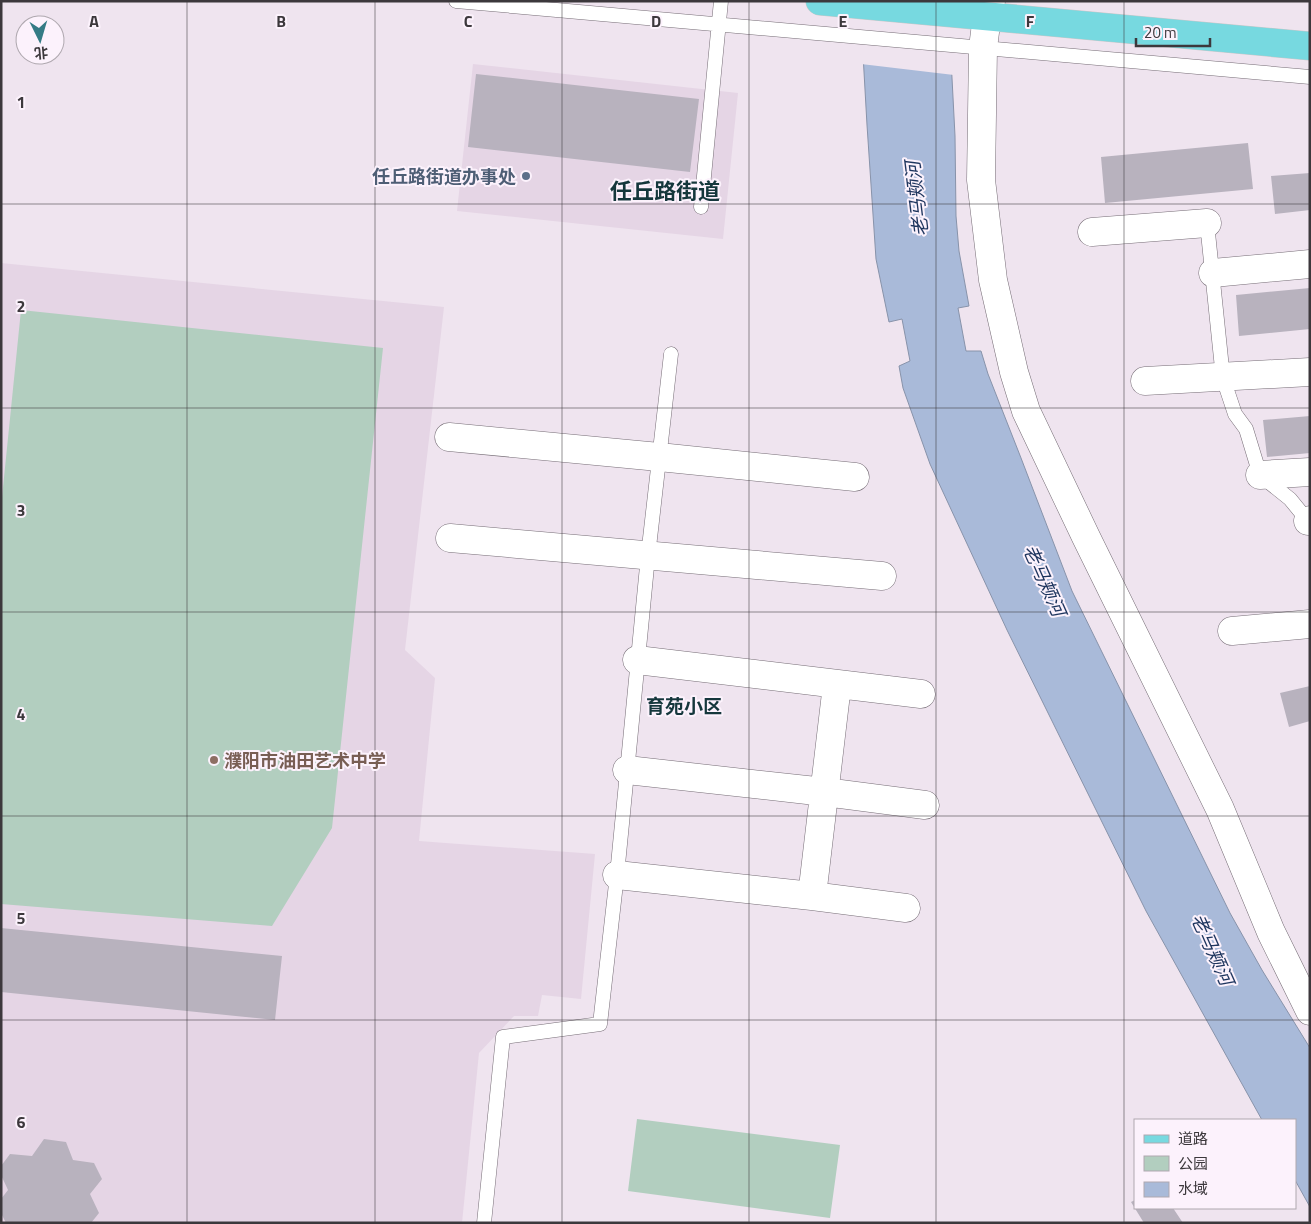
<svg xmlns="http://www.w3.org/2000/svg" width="1311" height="1224" viewBox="0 0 1311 1224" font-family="'Titillium Web','Noto Sans SC',sans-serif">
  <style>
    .built { fill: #e5d5e5 }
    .green { fill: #b2cebf }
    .water { fill: #a9bad9; stroke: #8893aa }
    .pier { fill: #efe4ef }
    .building { fill: #b8b2be }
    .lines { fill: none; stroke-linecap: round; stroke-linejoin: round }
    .service-casing { stroke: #766d76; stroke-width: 15 }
    .minor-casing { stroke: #766d76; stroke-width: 29 }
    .primary-casing { stroke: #c8c7c8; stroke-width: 29 }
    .service { stroke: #fff; stroke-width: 14 }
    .minor { stroke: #fff; stroke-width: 28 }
    .primary { stroke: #77d9e0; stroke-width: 28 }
    .grid { fill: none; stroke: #3c383c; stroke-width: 1; stroke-opacity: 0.55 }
    .service-dot { fill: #5c6f8a; stroke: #fcf2fc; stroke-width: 2 }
    .education-dot { fill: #8d6e63; stroke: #fcf2fc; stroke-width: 2 }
    .labels { text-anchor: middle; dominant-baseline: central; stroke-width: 4; stroke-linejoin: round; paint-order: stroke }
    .service-label { font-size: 18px; font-weight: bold; fill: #4e5e75; stroke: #fcf2fc; text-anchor: end }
    .education-label { font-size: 18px; font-weight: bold; fill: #785e54; stroke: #fcf2fc; text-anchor: start }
    .water-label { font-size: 19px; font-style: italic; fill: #1e355e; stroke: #fcf2fc }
    .neighbourhood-label { font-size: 19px; font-weight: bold; fill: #15373c; stroke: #fcf2fc }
    .district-label { font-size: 22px; font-weight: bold; fill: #15373c; stroke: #fcf2fc }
    .grid-label { font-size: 16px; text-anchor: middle; font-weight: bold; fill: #3c383c; stroke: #fcf2fc; stroke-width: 4; stroke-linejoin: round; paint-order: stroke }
  </style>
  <rect width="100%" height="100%" fill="#efe4ef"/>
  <path class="built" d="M473,64L738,93L723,239L457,211Z
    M1,263L444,307L405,650L435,678L419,841L595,854L581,999L542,995L538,1016H514L479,1053L462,1223H1Z"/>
  <path class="green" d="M21,310L383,348L332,828L272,926L1,904V507Z
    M637,1119L840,1145L830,1218L628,1191Z"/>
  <path class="water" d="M860,1H948L955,136L956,216L959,251L969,306L958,308L966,351H981L988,374L1021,458L1072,591L1230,913L1262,970L1310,1048V1207L1295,1180V1120H1262L1146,911L1007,630L930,464L903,388L899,366L910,361L902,319L889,322L876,259L867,125Z"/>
  <path class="pier" d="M858,1H951L954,75L861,64Z"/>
  <path class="building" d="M476,74L699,99L690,172L468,147Z
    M1248,143L1253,189L1105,203L1101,157Z
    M1310,173V210L1275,214L1271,176Z
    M1310,288V329L1239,336L1236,295Z
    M1310,416V453L1267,457L1263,420Z
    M1310,686V721L1289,727L1280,693Z
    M1,928L282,956L275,1020L1,992Z
    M44,1139L66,1142L73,1160L94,1163L102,1179L90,1194L99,1213L91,1223H6L1,1213V1199L8,1190L1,1175V1166L10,1154L32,1156Z
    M1135,1200V1208H1173L1183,1223H1144L1131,1202Z"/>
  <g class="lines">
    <g class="service-casing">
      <path id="service" d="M456,1L1310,77
        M701,207L721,1
        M1207,223L1223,378L1235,414L1246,429L1260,475L1290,499L1308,521V525
        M484,1223L503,1037L600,1024L617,875L648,556L671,354"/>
    </g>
    <g class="minor-casing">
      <path id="minor" d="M991,1L987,16L983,48L981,180L993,280L1014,372L1026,411L1086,537L1220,809L1271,932L1310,1011
        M1092,232L1207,223
        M1213,273L1310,264
        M1145,381L1310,372
        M449,437L659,457L855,477
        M1260,475L1310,472
        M1308,521L1310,520
        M450,538L882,576
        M1232,631L1310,624
        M637,660L921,694
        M627,770L825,792L925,805
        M617,875L812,896L906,908
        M812,896L837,685"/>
    </g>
    <g class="primary-casing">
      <path id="primary" d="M820,1L1310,46"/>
    </g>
    <use href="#service" class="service"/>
    <use href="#minor" class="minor"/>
    <use href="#primary" class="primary"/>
  </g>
  <path class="grid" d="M187,1V1223M375,1V1223M562,1V1223M749,1V1223M936,1V1223M1124,1V1223M1,204H1310M1,408H1310M1,612H1310M1,816H1310M1,1020H1310"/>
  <circle class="service-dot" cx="526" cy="176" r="5"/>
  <circle class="education-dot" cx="214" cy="760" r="5"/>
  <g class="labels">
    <g class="service-label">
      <text x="516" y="176">任丘路街道办事处</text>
    </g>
    <g class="education-label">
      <text x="224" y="760">濮阳市油田艺术中学</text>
    </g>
    <g class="water-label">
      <text transform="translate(916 199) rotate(-97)">老马颊河</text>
      <text transform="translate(1045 580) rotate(66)">老马颊河</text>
      <text transform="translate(1213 949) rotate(66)">老马颊河</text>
    </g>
    <g class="neighbourhood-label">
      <text x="684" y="705">育苑小区</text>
    </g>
    <g class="district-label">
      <text x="665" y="191">任丘路街道</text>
    </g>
  </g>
  <g class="grid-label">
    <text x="94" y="27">A</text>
    <text x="281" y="27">B</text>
    <text x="468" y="27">C</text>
    <text x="656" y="27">D</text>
    <text x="843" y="27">E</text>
    <text x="1030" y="27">F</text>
    <text x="21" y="108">1</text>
    <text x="21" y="312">2</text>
    <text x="21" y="516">3</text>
    <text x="21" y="720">4</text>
    <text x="21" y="924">5</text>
    <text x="21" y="1128">6</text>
  </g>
  <rect width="1311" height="1224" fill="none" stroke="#3c383c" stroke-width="5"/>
  <rect x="1134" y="1119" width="162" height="90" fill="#fcf2fc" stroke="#afa8af"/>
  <rect x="1144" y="1135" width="25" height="8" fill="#77d9e0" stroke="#afa8af"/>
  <text x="1178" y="1144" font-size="15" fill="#3c383c">道路</text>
  <rect x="1144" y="1156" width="25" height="15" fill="#b2cebf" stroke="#afa8af"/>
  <text x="1178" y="1169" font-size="15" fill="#3c383c">公园</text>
  <rect x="1144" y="1182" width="25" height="15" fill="#a9bad9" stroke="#afa8af"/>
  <text x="1178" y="1194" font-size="15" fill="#3c383c">水域</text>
  <g transform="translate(40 40) rotate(175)"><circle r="24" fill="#fcf2fc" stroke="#afa8af"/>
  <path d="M0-4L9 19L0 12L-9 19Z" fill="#347b85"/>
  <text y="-8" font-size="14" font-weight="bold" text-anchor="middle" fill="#3c383c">北</text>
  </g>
  <path d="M1136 38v8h74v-8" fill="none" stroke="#3c383c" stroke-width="2.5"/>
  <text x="1144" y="38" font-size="15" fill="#3c383c" stroke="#fcf2fc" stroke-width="4" paint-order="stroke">20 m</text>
</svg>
